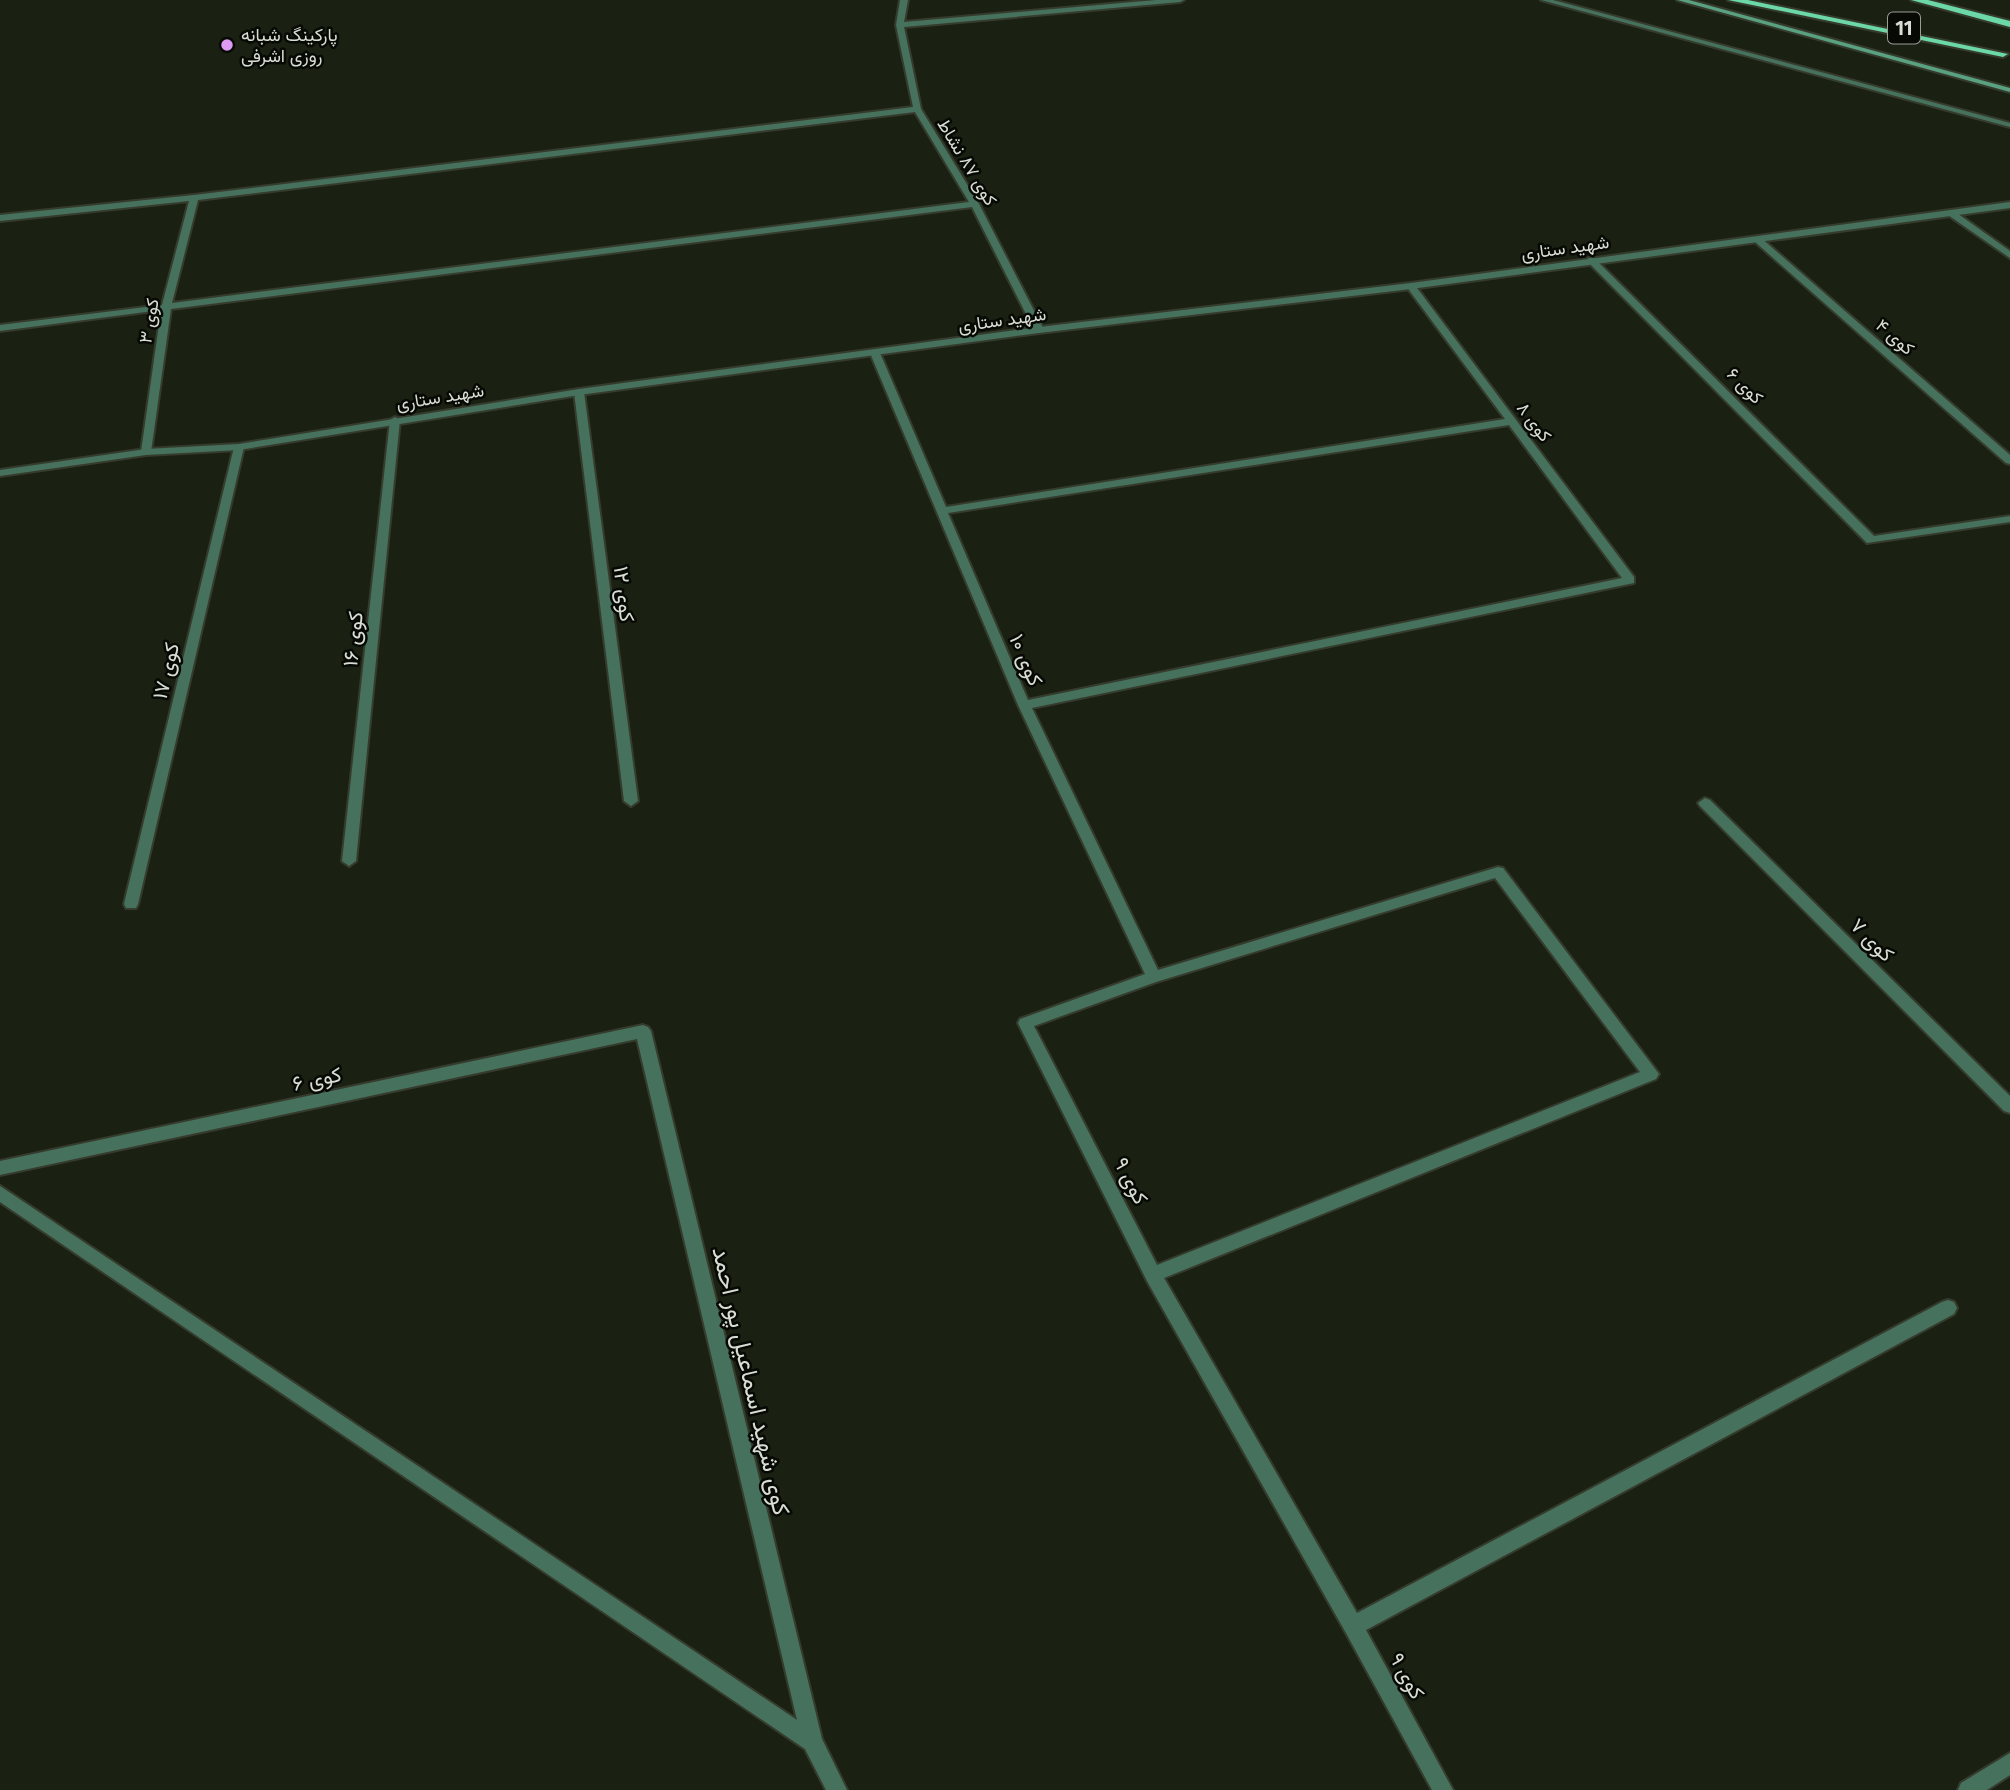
<svg xmlns="http://www.w3.org/2000/svg" width="2010" height="1790" viewBox="0 0 2010 1790" font-family="'Fira Sans',Vazirmatn,sans-serif">
  <style>
    .lines { fill: none; stroke-linecap: round; stroke-linejoin: round }
    .minor-casing { stroke: #353b2d; stroke-width: 4 }
    .tertiary-casing { stroke: #353b2d; stroke-width: 4 }
    .secondary-casing { stroke: #353b2d; stroke-width: 4 }
    .trunk-casing { stroke: #353b2d; stroke-width: 4 }
    .minor { fill: #46715d; fill-rule: evenodd }
    .tertiary { fill: #46715d; fill-rule: evenodd }
    .secondary { fill: #59a180; fill-rule: evenodd }
    .trunk { fill: #6cd7a8; fill-rule: evenodd }
    .poi-dot { fill: #dd99f3; stroke: #070904; stroke-width: 2.5 }
    .labels { text-anchor: middle; dominant-baseline: central; stroke-width: 5; stroke-linejoin: round; paint-order: stroke }
    .far-poi-label { font-size: 18px; fill: #d8ddd3; stroke: #070904; text-anchor: start }
    .far-street-label { font-size: 18px; fill: #d8ddd3; stroke: #070904 }
    .shield { fill: #070904; stroke: #999d95; stroke-width: 2 }
    .shield-label { font-size: 19px; font-weight: bold; fill: #d8ddd3 }
    .street-label { font-size: 21px; fill: #d8ddd3; stroke: #070904 }
    .near-street-label { font-size: 24px; fill: #d8ddd3; stroke: #070904 }
  </style>
  <rect width="100%" height="100%" fill="#1a2112"/>
  <g class="lines">
    <g class="minor-casing">
      <path id="minor" d="M900,0H908L904,22L1156,0H1184L1180,2L904,27L921,109L979,204L1044,330L1042,332L1034,330L972,207L171,309L151,452L146,455L141,452L161,310L0,331V325L162,305L189,201L0,221V215L194,195L913,107L896,25ZM915,112L969,202L172,303L198,200Z
        M1541,0H1553L2010,123V127Z
        M1948,211H1954L2010,251V258L1948,215Z
        M1754,237H1760L2010,455V464L2006,463L1754,241Z
        M1588,258H1594L1874,536L2010,516V522L1867,543L1588,262Z
        M1411,283L1414,284L1634,577V583L1032,708L1158,970L1498,867L1503,868L1659,1074L1656,1079L1164,1278L1357,1613L1942,1302L1948,1300L1954,1302L1957,1308L1954,1314L1366,1630L1453,1790H1432L1346,1633L1147,1281L1018,1023L1020,1019L1145,974L1018,705L870,353L875,350L880,353L946,507L1505,419L1406,286ZM1509,425L1622,578L1028,700L948,513ZM1495,878L1640,1072L1157,1265L1034,1026L1156,982Z
        M579,389L584,392L638,801L631,806L624,801L574,392Z
        M395,417L400,420L356,861L349,866L342,861L390,420Z
        M239,444L244,447L138,904L136,908H126L124,904L234,447Z
        M1705,798L1710,800L2010,1096V1113L2004,1111L1700,806L1698,803Z
        M643,1025L648,1027L651,1031L822,1739L847,1790H826L805,1749L0,1202V1186L797,1720L637,1039L0,1175V1161Z"/>
    </g>
    <g class="tertiary-casing">
      <path id="tertiary" d="M2010,202V208L1411,289L1039,333L579,395L239,450L146,455L0,476V470L146,449L239,444L579,389L1039,327L1411,283Z
        M2010,1753V1775L1987,1790H1958L1961,1783Z"/>
    </g>
    <g class="secondary-casing">
      <path id="secondary" d="M1677,0H1689L2010,88V92Z"/>
    </g>
    <g class="trunk-casing">
      <path id="trunk" d="M1728,0H1748L2008,54L2003,57Z
        M1911,0H1928L2010,21V27Z"/>
    </g>
    <use href="#minor" class="minor"/>
    <use href="#tertiary" class="tertiary"/>
    <use href="#secondary" class="secondary"/>
    <use href="#trunk" class="trunk"/>
  </g>
  <circle class="poi-dot" cx="227" cy="45" r="7"/>
  <g class="labels">
    <g class="far-poi-label">
      <text x="241" y="35">پارکینگ شبانه<tspan x="241" dy="21">روزی اشرفی</tspan></text>
    </g>
    <g class="far-street-label">
      <text transform="translate(967 162) rotate(59)">کوی ۸۷ نشاط</text>
      <text transform="translate(1565 248) rotate(-8)">شهید ستاری</text>
      <text transform="translate(1002 320) rotate(-8)">شهید ستاری</text>
      <text transform="translate(149 321) rotate(-80)">کوی ۳</text>
      <text transform="translate(1895 337) rotate(41)">کوی ۴</text>
      <text transform="translate(1745 386) rotate(45)">کوی ۶</text>
      <text transform="translate(440 397) rotate(-9)">شهید ستاری</text>
      <text transform="translate(1534 422) rotate(53)">کوی ۸</text>
    </g>
    <rect class="shield" x="1888" y="12.5" width="32" height="31" rx="5"/>
    <g class="shield-label">
      <text x="1904" y="28">11</text>
    </g>
    <g class="street-label">
      <text transform="translate(624 594) rotate(83)">کوی ۱۲</text>
      <text transform="translate(353 639) rotate(-84)">کوی ۱۶</text>
      <text transform="translate(1026 660) rotate(67)">کوی ۱۰</text>
      <text transform="translate(166 671) rotate(-77)">کوی ۱۷</text>
      <text transform="translate(1872 940) rotate(45)">کوی ۷</text>
      <text transform="translate(317 1079) rotate(-12)">کوی ۶</text>
      <text transform="translate(1131 1181) rotate(63)">کوی ۹</text>
      <text transform="translate(1407 1676) rotate(61)">کوی ۹</text>
    </g>
    <g class="near-street-label">
      <text transform="translate(751 1381) rotate(77)">کوی شهید اسماعیل پور احمد</text>
    </g>
  </g>
</svg>
